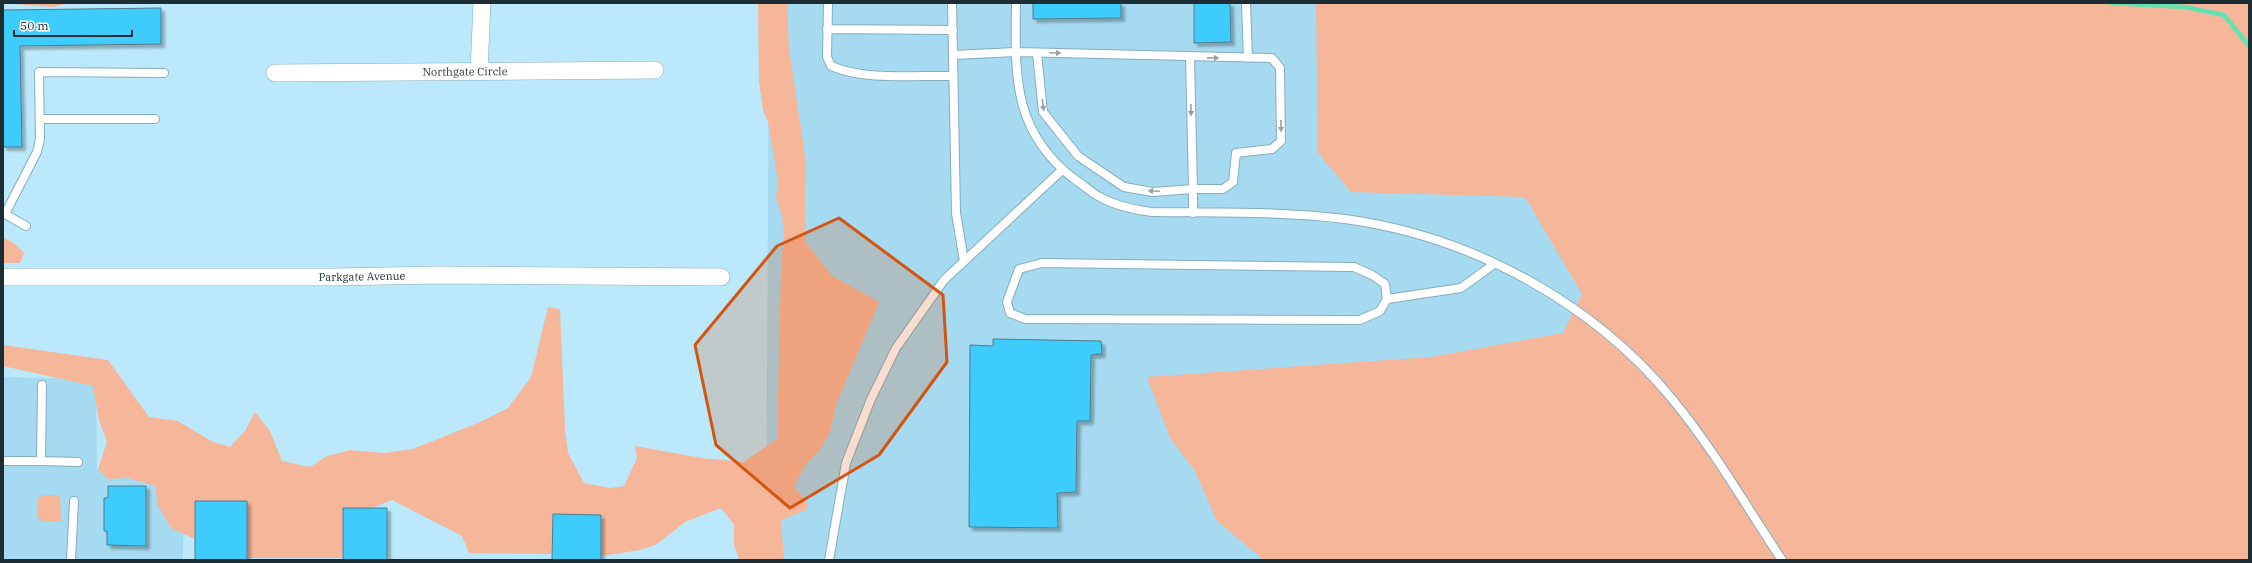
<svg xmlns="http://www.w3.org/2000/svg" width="2252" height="563" viewBox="0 0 2252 563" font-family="'IBM Plex Serif',serif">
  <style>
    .built { fill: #a6daf0 }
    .green { fill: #f6b699 }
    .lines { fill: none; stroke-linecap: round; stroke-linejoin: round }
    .stream { stroke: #63e1b0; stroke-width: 4.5 }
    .building { fill: #3dccfb; stroke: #517a8a; filter: url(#shadow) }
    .service-casing { stroke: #83aebf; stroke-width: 10 }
    .minor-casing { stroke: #83aebf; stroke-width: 18 }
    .service { stroke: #fff; stroke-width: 8 }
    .minor { stroke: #fff; stroke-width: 17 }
    .oneway { fill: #99a1a4 }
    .marked { fill: #d45510; fill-opacity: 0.2; stroke: #d45510; stroke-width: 3; stroke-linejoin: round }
    .labels { text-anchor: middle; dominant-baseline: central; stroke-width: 4; stroke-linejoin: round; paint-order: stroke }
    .street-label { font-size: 11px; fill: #1c2e34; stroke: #fff }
  </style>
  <defs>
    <filter id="shadow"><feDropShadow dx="3.5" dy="3.5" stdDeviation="1" flood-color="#0004"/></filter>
  </defs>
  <rect width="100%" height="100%" fill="#bce8fb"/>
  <path class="built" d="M769,3H1587L1577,560H766Z
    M3,377L96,379L97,469H184L183,560H3Z"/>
  <path class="green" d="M3,3H70L52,7Z
    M758,3H787L789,49L806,162L805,203L806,243L832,276L879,302L836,405L830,432L820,450L806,464L794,486L808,505L806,510L781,520L784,560H739L734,544V525L721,508L685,522L657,544L640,550L601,556V515L553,514L552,554L469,553L462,536L392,500L372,508H343V558H247V501H195V539L171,528L158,506L155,486L128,478L108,479L98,469L107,442L99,420L93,386L3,366V345L108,360L149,417L178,421L211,441L230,447L245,431L255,412L270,431L282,461L310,467L327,456L350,450L384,453L413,449L478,423L508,408L531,377L548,307L560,309L565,428L568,453L584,483L610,488L624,486L637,458L635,446L702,458L744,462L777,439L781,266L784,235L782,216L776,198L778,180L768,122L763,110L759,81Z
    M1316,3H2249V560H1264L1217,521L1195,471L1170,438L1147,377L1431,357L1563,333L1582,294L1525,197L1351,192L1318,153Z
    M3,237L15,244L24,253L20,263H3Z
    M42,495H60L61,521H42L37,517L38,499Z"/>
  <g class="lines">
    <path class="stream" d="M2111,3L2185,7L2224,15L2249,46"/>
  </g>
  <path class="building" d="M1033,3H1121V18L1033,19Z
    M1194,3H1230L1231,42L1194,43Z
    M161,8V44L20,46L22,147H3V10Z
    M993,339L1101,341L1102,354L1091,355L1090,421H1077L1076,492L1057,493L1058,528L969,527L970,345L993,346Z
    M108,486H146V546L107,545V531H104V498H108Z
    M195,501H247V560H195Z
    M343,508H387V560H343Z
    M553,514L601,515V560H552Z"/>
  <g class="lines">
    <g class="service-casing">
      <path id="service" d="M828,3L827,57L831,66C866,81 915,75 953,76
        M952,3L956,213L964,261
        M1016,3C1015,76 1012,133 1077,181C1085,186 1092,193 1100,197C1114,205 1136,210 1152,212C1216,213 1282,211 1345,219C1471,236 1593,302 1673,400C1714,450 1746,506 1782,560
        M1246,3L1248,58
        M827,29L953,30
        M1037,53L1043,112L1078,156L1124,187L1153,192L1193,189L1190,57
        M953,55L1016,52L1272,58L1280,68L1281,141L1272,149L1236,153L1233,182L1223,189H1193V213
        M40,119H155
        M3,213L26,226
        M5,214L37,152L40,139L39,72L164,73
        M1387,299L1385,284L1372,275L1354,267L1042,263L1019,269L1007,302L1010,313L1025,319L1360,320L1380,311L1387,299L1461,288L1494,264
        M3,461H41L42,385
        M41,461L78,462
        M71,560L74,501
        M829,560L846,463L871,399L896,348L944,280L1062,170"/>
    </g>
    <g class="minor-casing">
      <g id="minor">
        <path d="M479,71L482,3"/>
        <path id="s1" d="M275,73L655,70"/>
        <path id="s2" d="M3,277H334L439,275L721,277"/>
      </g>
    </g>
    <use href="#service" class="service"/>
    <use href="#minor" class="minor"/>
  </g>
  <defs><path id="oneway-solid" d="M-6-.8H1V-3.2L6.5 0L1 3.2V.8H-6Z"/></defs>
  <g class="oneway">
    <use href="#oneway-solid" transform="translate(1055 53) rotate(2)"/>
    <use href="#oneway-solid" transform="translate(1213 58) rotate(1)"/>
    <use href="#oneway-solid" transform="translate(1043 105) rotate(82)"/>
    <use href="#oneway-solid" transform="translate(1191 110) rotate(89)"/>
    <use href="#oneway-solid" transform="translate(1281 126) rotate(89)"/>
    <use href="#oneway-solid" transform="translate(1154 191) rotate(-178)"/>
  </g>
  <path class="marked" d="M839,218L943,295L947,362L879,455L790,508L716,445L695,345L777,246Z"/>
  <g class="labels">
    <g class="street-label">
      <text stroke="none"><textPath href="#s1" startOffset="190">Northgate Circle</textPath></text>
      <text stroke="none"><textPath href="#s2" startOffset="359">Parkgate Avenue</textPath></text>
    </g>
  </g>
  <rect width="2252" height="563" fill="none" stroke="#1c2e34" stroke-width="8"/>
  <path d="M14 30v6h118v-6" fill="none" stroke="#1c2e34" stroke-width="2"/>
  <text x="20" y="30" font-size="12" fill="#1c2e34" stroke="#ffffff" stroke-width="3" paint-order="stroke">50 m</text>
</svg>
